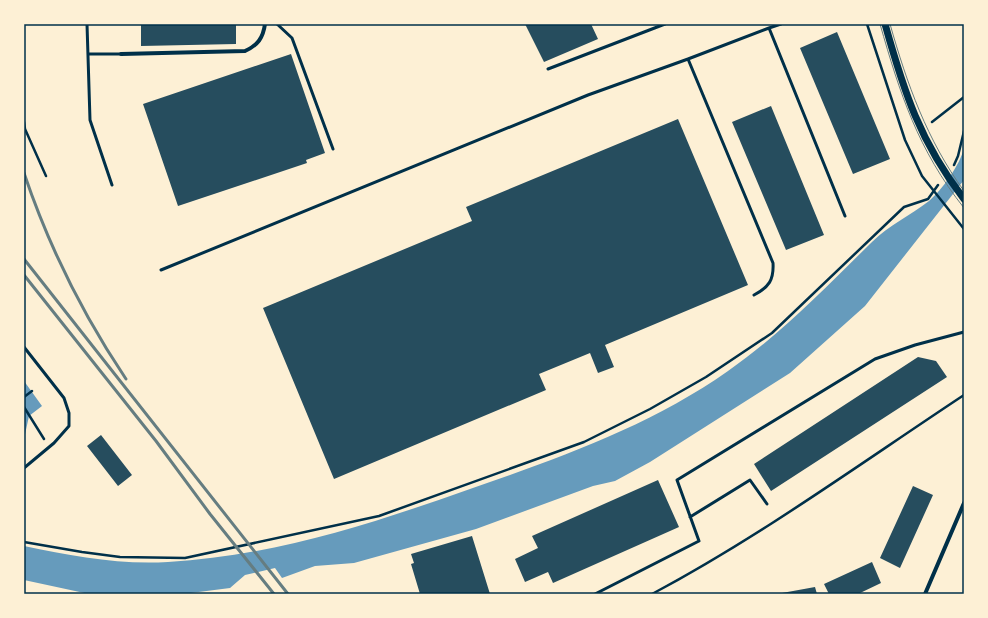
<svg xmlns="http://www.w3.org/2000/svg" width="988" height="618" viewBox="0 0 988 618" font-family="Lato,sans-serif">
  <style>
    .water { fill: #669bbc }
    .building { fill: #264d5e }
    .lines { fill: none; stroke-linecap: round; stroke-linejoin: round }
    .path { stroke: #003049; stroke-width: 2.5 }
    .service { stroke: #003049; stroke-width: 3 }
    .minor { stroke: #003049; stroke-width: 4 }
    .tertiary { stroke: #003049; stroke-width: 7 }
    .tram { stroke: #657d81; stroke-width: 1 }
    .rail { stroke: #657d81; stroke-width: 3 }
    .neatline { fill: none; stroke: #003049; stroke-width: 1.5 }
  </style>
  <rect width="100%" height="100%" fill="#fdf0d5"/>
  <path class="water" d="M964,148V180L865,306L790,373L650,462L615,481L593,486L476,529L354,563L315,566L282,578L275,568L245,575L230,588L183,594H89L24,580V546C72,556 119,565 168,562C273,556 371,524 470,489C559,458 650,426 728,371C781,334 826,287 872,242C889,225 910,216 929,201C942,190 960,165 964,148Z
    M24,381L42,406L29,416L24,439Z"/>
  <path class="building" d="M141,24H236V44L141,46Z
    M525,24H591L598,39L544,62Z
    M837,32L890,159L853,174L800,48Z
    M291,54L325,153L306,160L307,163L178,206L143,104Z
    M771,106L824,235L786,250L732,122Z
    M678,119L748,285L605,345L614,367L598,373L590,353L539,374L546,390L334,479L263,308L472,221L466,207Z
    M918,357L936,361L947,377L771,491L754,464Z
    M101,435L132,475L118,486L87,446Z
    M658,480L679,527L553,583L548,572L525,582L515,559L538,548L532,536Z
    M913,486L933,495L900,568L880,558Z
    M472,536L490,594H420L411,564L414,563L411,554Z
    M872,562L881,583L858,594H829L824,584Z
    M815,587L817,594H782V593Z"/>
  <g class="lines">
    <path class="path" d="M867,24L905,140L922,176L964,229
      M24,122L25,129L46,176
      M932,122L964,97
      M954,165L958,156L964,131
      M24,397L32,391
      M24,407L44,439
      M24,542L82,552L120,557L185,558L379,516L584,442L650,409L706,377L772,333L904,207L928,199L938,185
      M652,594C761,536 861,463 964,395"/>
    <path class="service" d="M87,24L90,120L112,185
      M277,24L292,38L333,149
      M781,24L769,28L845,216
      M88,54H121
      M548,69L665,24
      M161,270L588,95L688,59
      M754,295C769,287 774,280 773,263L688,59L769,28
      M24,347L64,398L69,413V426L54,443L24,468
      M690,517L750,480L767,504
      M595,594L699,541L677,480L875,359L915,345L964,332"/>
    <path class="minor" d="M121,54L245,51C258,45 263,38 265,24
      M925,594L964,503"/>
    <path class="tertiary" d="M885,24C904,92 920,142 964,199"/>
    <path class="tram" d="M880,24C900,94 918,150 964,208
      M890,24C907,84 927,140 964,191"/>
    <path class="rail" d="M24,173C49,247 83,315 126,379
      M24,259L288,594
      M24,275L156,441L210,514L274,594"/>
  </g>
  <rect width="988" height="618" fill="none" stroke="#fdf0d5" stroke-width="50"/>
  <rect x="25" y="25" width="938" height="568" class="neatline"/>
</svg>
